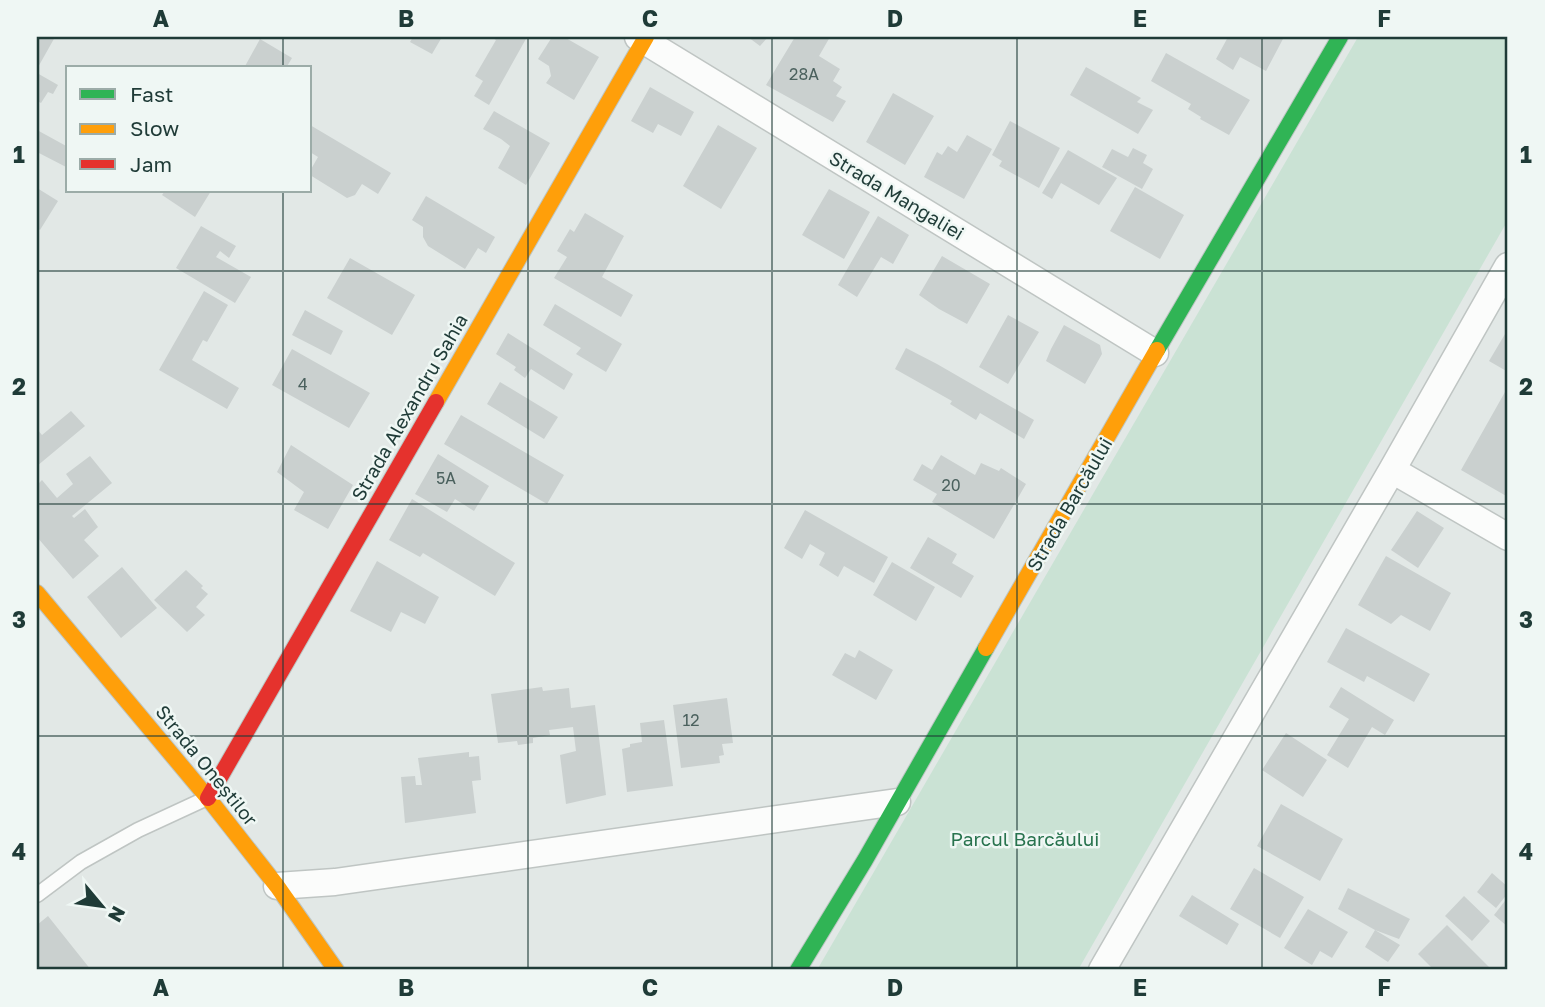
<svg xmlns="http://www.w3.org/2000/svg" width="1545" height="1007" viewBox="0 0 1545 1007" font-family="'Golos Text',sans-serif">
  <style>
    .green { fill: #cae2d4 }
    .building { fill: #cad0cf }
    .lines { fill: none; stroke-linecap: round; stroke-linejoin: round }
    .lane-casing { stroke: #bfc5c3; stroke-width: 17 }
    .street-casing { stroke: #bfc5c3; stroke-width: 29 }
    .fast-casing { stroke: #bdc6c3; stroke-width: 18 }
    .slow-casing { stroke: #bdc6c3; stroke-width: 18 }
    .jam-casing { stroke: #bdc6c3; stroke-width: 18 }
    .lane { stroke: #fbfcfb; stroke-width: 14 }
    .street { stroke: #fbfcfb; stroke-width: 26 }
    .fast { stroke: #30b455; stroke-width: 16 }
    .slow { stroke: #ff9f0a; stroke-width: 16 }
    .jam { stroke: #e5322d; stroke-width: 16 }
    .grid { fill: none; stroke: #1f3b37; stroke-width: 2; stroke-opacity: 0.55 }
    .labels { text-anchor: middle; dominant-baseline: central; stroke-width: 5; stroke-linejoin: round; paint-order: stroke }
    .number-label { font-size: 16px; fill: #4b615e }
    .street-label { font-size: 19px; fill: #1f3b37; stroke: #eff7f4 }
    .park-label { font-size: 19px; fill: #28734e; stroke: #eff7f4 }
    .neatline { fill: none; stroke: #1f3b37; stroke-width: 2.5 }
    .grid-label { font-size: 23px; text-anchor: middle; font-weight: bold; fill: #1f3b37 }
  </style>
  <rect width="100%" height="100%" fill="#e2e8e6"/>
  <path class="green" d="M1358,37H1508V220L1078,970H817Z"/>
  <path class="building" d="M37,37H55L37,69Z
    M413,37H442L432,54L410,42Z
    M491,37H527L489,105L474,96L483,81L475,76L496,40Z
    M552,37H564L599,57L574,100L546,83L551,76L549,66L538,59Z
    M748,37H768L760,46Z
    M795,37H830L819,56L840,69L833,81L842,87L836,96L846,101L833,122L766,85Z
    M1228,37H1284L1266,71L1240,57L1233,70L1216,59Z
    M260,39L292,58L286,68H244Z
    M1166,53L1250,100L1229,135L1200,119L1201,117L1188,109L1191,104L1151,81Z
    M1086,67L1141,98L1137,102L1153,110L1138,134L1070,95Z
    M37,73L58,85L53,94L48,92L41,103L37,101Z
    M650,87L694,112L681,136L658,124L653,133L631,121Z
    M893,93L934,116L905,165L866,142Z
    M494,111L550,143L526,185L498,168L510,146L501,139L483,129Z
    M1010,121L1060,148L1039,188L999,166L1002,161L992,155Z
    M310,125L391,173L378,194L362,184L355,195L347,198L310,175V171L318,157L310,152Z
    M718,125L757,148L721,209L683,186Z
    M37,130L68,147V168L37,152Z
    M967,135L992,149L964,199L924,177L937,152L942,155L948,146L957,152Z
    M1133,148L1147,155L1143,163L1153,169L1142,189L1102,167L1112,149L1128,157Z
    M1068,150L1117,178L1099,205L1061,183L1052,199L1042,193Z
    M1135,187L1184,215L1160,259L1110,231Z
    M37,188L58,201L40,230L37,228Z
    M829,189L870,212L844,259L802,235Z
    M165,191H211L195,217L162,195Z
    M426,196L495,237L486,253L478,248L465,269L428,246L423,237V227L412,220Z
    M585,213L624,236L602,277L633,295L621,317L554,278L567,257L557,251L570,229L574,232Z
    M878,216L909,235L893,264L881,257L857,297L838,285Z
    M201,226L236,246L229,258L220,251L216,257L251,277L235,303L176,268Z
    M942,256L990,284L967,324L939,309L919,295Z
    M350,258L415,295L392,335L327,298Z
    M204,291L228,305L207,342L203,340L192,360L239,388L227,409L159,370Z
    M555,304L622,344L606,372L576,354L581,348L543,325Z
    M305,310L343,331L331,355L292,335Z
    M1008,315L1039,332L1008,384L979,367Z
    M1064,325L1100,345L1102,354L1085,384L1046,361L1051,349Z
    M1508,329V372L1489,361Z
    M508,333L573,374L564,390L531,369L525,378L514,370L516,367L496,354Z
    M906,348L937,364L1034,420L1024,439L980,413L976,420L950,404L952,401L895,369Z
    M292,349L370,393L349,428L272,385Z
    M500,382L558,417L544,439L487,404Z
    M1505,392L1508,393V497L1461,470Z
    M71,411L85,426L37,466V429L42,435Z
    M461,415L564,475L547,504L444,444Z
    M291,445L353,485L328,529L294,510L304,492L277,472Z
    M438,454L489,486L474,511L455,499L447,512L415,494Z
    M941,455L975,475L981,463L999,471L1001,468L1026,484L994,539L932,502L937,494L913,480L922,464L932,470Z
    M90,456L112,483L72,516L74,518L85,509L98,527L84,540L99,556L73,579L37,537V485L42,480L57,498L73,484L66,474Z
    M412,499L515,563L495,596L423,553L420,557L389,540Z
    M805,510L888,557L874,583L844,566L838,577L819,565L825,553L810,544L802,559L784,548Z
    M1417,511L1444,528L1418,568L1391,550Z
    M928,537L957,554L952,563L974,576L961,598L910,568Z
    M1386,556L1451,593L1430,631L1401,615L1391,624L1358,605Z
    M377,561L439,597L425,624L401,612L391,632L350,611Z
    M892,562L935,587L916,621L873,595Z
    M122,567L157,608L121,638L87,597Z
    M186,570L203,586L201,588L208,594L196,607L205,615L187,632L154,600Z
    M1346,628L1430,674L1414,702L1367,676L1364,682L1327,662Z
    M859,650L893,670L876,700L832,675L845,653L855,658Z
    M542,687L543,691L569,688L571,708L595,705L606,795L566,804L560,755L576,751L573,727L549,730L550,735L533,738V743L518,745L517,741L498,743L491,694Z
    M1341,687L1394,720L1385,735L1372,727L1348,768L1327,755L1349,719L1329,707Z
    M727,698L733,743L722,744L724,755L719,756L720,763L681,768L673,705Z
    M664,720L673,786L627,792L622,749L630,747V744L642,742L640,723Z
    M1286,733L1327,760L1303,797L1262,770Z
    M469,752V757L479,756L481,780L472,781L476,813L405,823L401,777L415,776L416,785H422L418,758Z
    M1281,804L1343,839L1320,881L1257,846Z
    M1254,868L1304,897L1280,938L1230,909Z
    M1492,873L1508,887V893L1496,908L1477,892Z
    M1348,888L1410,919L1399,939L1375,930L1338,909Z
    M1192,895L1239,924L1227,945L1179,916Z
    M1464,896L1490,921L1472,941L1445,916Z
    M1508,897V927L1494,915Z
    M1308,909L1348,932L1332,958L1320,951L1312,965L1284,948Z
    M48,916L91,970H37V925Z
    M1447,925L1492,970H1434L1418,954Z
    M1375,930L1400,945L1388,962L1365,947Z"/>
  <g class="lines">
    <g class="lane-casing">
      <path id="lane" d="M37,895L81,862L138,830L205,799"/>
    </g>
    <g class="street-casing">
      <path id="street" d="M638,37L1155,353
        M1392,470L1508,537
        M277,886L335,882L897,802
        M1102,970L1392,470L1508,266"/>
    </g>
    <g class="fast-casing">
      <path id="fast" d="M1157,350L1340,37
        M798,970L865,860L986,648"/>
    </g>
    <g class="slow-casing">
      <path id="slow" d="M436,402L646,37
        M37,593L208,798L277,886L336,970
        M986,648L1157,350"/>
    </g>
    <g class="jam-casing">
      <path id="jam" d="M208,798L436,402"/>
    </g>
    <use href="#lane" class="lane"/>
    <use href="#street" class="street"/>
    <use href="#fast" class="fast"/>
    <use href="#slow" class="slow"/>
    <use href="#jam" class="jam"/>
  </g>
  <path class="grid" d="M283,37V68M528,37V970M772,37V970M1017,37V970M1262,37V970M283,191V970M37,271H1508M37,504H1508M37,736H1508"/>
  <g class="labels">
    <g class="number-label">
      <text x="804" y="74">28A</text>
      <text x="303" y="384">4</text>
      <text x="446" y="478">5A</text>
      <text x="951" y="485">20</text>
      <text x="691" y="720">12</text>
    </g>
    <g class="street-label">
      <text transform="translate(897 195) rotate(31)">Strada Mangaliei</text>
      <text transform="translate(409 407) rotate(-60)">Strada Alexandru Sahia</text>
      <text transform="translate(1069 504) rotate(-60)">Strada Barcăului</text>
      <text transform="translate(207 765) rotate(51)">Strada Oneștilor</text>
    </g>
    <g class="park-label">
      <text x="1025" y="838">Parcul Barcăului</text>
    </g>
  </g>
  <rect width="1545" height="1007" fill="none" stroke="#eff7f4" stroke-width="77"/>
  <rect x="66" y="66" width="245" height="126" fill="#eff7f4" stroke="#9caca8" stroke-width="2"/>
  <rect x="80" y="89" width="35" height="10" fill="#30b455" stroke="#9caca8" stroke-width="2"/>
  <text x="130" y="102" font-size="21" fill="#1f3b37">Fast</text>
  <rect x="80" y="124" width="35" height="10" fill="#ff9f0a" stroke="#9caca8" stroke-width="2"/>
  <text x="130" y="136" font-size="21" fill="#1f3b37">Slow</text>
  <rect x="80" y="159" width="35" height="10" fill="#e5322d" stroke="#9caca8" stroke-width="2"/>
  <text x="130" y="172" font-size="21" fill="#1f3b37">Jam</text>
  <g transform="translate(102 906) rotate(119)" stroke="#eff7f4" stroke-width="5" paint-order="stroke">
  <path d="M0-5L12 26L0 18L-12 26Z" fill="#1f3b37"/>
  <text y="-10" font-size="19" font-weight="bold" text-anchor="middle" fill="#1f3b37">N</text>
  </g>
  <rect x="38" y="38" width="1468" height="930" class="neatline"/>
  <g class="grid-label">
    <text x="161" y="27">A</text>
    <text x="406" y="27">B</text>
    <text x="650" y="27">C</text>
    <text x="895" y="27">D</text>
    <text x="1140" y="27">E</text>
    <text x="1384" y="27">F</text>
    <text x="19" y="163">1</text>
    <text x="1526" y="163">1</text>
    <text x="19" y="395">2</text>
    <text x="1526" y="395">2</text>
    <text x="19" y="628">3</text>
    <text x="1526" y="628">3</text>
    <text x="19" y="860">4</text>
    <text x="1526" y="860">4</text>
    <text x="161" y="996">A</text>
    <text x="406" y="996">B</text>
    <text x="650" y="996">C</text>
    <text x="895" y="996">D</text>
    <text x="1140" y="996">E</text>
    <text x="1384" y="996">F</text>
  </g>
</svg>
